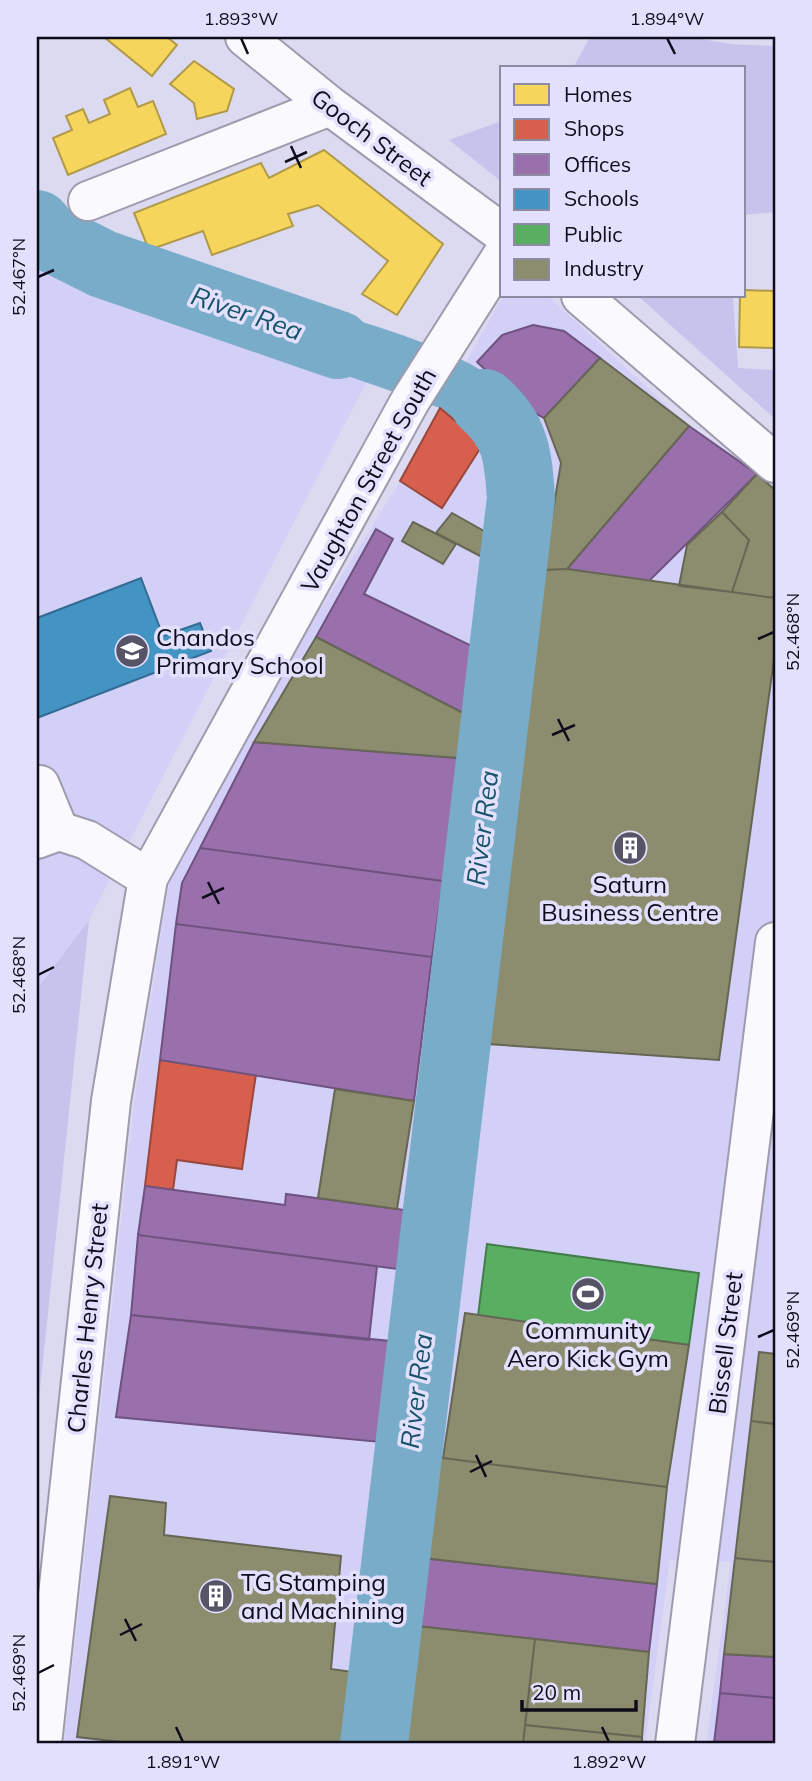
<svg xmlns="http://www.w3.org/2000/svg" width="812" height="1781" viewBox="0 0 812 1781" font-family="Mulish,sans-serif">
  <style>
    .built { fill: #d3d0f8 }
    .green { fill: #c7c3ec }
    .water { fill: #79acc9 }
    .homes { fill: #f6d55c; stroke: #b09948; stroke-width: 2 }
    .shops { fill: #d6604d; stroke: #9a473e; stroke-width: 2 }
    .offices { fill: #9970ab; stroke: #6f5280; stroke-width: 2 }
    .schools { fill: #4393c3; stroke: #336a91; stroke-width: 2 }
    .public { fill: #5aae61; stroke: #437d4c; stroke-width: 2 }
    .industry { fill: #8c8c6e; stroke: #665; stroke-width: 2 }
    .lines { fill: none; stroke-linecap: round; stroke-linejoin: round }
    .river { stroke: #79acc9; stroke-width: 68 }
    .minor-casing { stroke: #9d9bad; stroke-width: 42 }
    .minor { stroke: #faf9fd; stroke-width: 38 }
    .ticks { fill: none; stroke: #0e0c1b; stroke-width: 2.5 }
    .labels { text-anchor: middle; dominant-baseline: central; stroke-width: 7; stroke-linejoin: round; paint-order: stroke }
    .street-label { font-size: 24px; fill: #0e0c1b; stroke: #e2e0fd }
    .poi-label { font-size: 24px; fill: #0e0c1b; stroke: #e2e0fd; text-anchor: start }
    .water-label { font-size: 26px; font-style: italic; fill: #165269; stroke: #e2e0fd }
    .neatline { fill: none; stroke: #0e0c1b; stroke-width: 2.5 }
    .ticks-label { font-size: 18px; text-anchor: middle; fill: #0e0c1b }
  </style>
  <rect width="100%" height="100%" fill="#dcdaf0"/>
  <path class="built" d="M37,249L80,279L367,381L89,920L37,989Z
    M503,296H548L689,426L775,490V1744H706L731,1562L670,1560L645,1744H64L134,1102L170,879L296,649L400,481Z"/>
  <path class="green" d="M590,37H689L732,44L775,46V212L744,215V68H573Z
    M502,121V182L449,140Z
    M638,296H733L738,368L775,370V419Z
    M89,920L37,1418V989Z"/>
  <path class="water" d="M259,292C332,315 482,346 527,409C544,433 549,462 549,490L489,478L488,453L483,444L440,408L241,339Z"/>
  <path class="homes" d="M104,37H167L177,45L152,76Z
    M194,61L234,89L227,111L197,119L194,103L170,84Z
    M130,88L138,107L153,101L166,134L68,175L53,138L72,130L66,116L83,109L89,123L110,114L104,100Z
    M324,150L443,244L397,315L362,294L388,261L318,205L288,214L293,226L212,255L203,231L149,250L134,213L261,163L269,178Z
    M744,290L775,291V348L739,347L740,296H744Z"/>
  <path class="shops" d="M440,408L483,444L442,508L400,481Z
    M160,1060L256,1074L242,1169L177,1160L173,1190L145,1186Z"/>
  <path class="offices" d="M533,325L564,331L600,358L544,418L527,409L477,362L502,335Z
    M689,426L757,474L648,582L567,569Z
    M376,529L393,539L364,594L474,647L465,714L316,637Z
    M254,742L458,758L443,881L200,848Z
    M200,848L443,881L432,957L176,924L182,883Z
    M176,924L432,957L414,1101L160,1060Z
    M145,1186L285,1205L286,1194L405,1210L397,1269L138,1235Z
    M138,1235L377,1266L369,1340L131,1315Z
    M131,1315L390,1341L380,1442L116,1417Z
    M414,1557L657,1584L649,1652L407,1625Z
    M724,1654L775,1657V1698L720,1693Z
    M720,1693L775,1698V1744L714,1743Z"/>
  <path class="schools" d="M141,578L163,636L200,623L211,651L37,718V618Z"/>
  <path class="public" d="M487,1244L699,1273L689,1345L478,1316Z"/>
  <path class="industry" d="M600,358L689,426L567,569L543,570L561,463L544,418Z
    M757,474L775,490V598L732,592L749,540L722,512Z
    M722,512L749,540L732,592L679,586L687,545Z
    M452,513L484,531V558L436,533Z
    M413,522L456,544L443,564L402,541Z
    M567,569L775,598V652L719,1060L488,1044L543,570Z
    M316,637L465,714L458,758L254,742Z
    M335,1089L414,1101L397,1209L318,1198Z
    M465,1313L689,1345L667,1487L443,1458Z
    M759,1352L775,1354V1424L751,1421Z
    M751,1421L775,1424V1562L735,1558Z
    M428,1456L667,1487L657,1584L414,1557Z
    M110,1496L166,1503L164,1535L341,1556L331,1669L353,1672L343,1744H139L77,1737Z
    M735,1558L775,1562V1657L724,1654Z
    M407,1625L535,1639L523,1744H391Z
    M535,1639L649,1652L642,1737L525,1725Z
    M525,1725L642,1737V1744H523Z"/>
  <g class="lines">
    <path class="river" d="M37,224L47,236L103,264L338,345
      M374,1744L521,498C518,457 517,432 484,403"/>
    <g class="minor-casing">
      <path id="minor" d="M245,37L330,106L502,233
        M88,201L330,106
        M581,296L775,463
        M37,786L40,785L59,831
        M37,839L59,831L87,840L148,878
        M42,1744L111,1101L148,878L410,401L502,256
        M675,1744L775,942"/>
    </g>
    <use href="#minor" class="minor"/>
  </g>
  <path class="ticks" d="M241,38L248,54M667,38L675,54M291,146L301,168M285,162L307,152M38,277L54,270M758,639L774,632M558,719L569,741M552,735L575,725M208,882L219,904M202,898L224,888M38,975L54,967M758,1337L774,1330M476,1455L486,1477M470,1472L492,1461M125,1619L136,1641M120,1635L142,1624M38,1673L54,1665M176,1727L183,1742M602,1727L609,1742"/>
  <defs>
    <g id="school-disc" transform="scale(1.75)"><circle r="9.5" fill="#565466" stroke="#e2e0fd"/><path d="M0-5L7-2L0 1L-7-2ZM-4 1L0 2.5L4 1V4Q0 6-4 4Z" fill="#fff"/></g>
    <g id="building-disc" transform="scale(1.75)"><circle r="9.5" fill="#565466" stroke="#e2e0fd"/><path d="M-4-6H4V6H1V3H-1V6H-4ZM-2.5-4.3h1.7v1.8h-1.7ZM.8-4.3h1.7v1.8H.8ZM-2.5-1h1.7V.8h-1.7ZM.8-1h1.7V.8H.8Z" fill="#fff"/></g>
    <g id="stadium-disc" transform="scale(1.75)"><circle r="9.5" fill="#565466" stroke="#e2e0fd"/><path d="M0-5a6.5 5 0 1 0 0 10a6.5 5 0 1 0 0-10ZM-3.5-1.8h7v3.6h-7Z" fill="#fff"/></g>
  </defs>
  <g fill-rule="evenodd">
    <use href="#school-disc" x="132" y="651"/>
    <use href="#building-disc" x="630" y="848"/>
    <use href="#stadium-disc" x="588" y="1294"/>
    <use href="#building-disc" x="216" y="1596"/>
  </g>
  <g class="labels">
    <g class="street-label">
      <text transform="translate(372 137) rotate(37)">Gooch Street</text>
      <text transform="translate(368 480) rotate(-61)">Vaughton Street South</text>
      <text transform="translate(87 1318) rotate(-84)">Charles Henry Street</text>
      <text transform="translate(725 1343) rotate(-83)">Bissell Street</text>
    </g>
    <g class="poi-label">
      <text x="156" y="637">Chandos<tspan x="156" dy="28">Primary School</tspan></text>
      <text x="630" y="884" text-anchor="middle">Saturn<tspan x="630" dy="28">Business Centre</tspan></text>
      <text x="588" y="1330" text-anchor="middle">Community<tspan x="588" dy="28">Aero Kick Gym</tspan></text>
      <text x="241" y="1582">TG Stamping<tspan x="241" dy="28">and Machining</tspan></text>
    </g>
    <g class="water-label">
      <text transform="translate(247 313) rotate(19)">River Rea</text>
      <text transform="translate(482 828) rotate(-83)">River Rea</text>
      <text transform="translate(416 1391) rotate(-83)">River Rea</text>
    </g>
  </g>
  <rect width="812" height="1781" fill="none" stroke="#e2e0fd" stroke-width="77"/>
  <rect x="500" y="66" width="245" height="231" fill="#e2e0fd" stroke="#8d8ba3" stroke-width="2"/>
  <rect x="514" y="84" width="35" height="21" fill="#f6d55c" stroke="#8d8ba3" stroke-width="2"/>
  <text x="564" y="102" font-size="21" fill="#0e0c1b">Homes</text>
  <rect x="514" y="119" width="35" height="21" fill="#d6604d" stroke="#8d8ba3" stroke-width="2"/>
  <text x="564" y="136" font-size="21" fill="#0e0c1b">Shops</text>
  <rect x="514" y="154" width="35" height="21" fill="#9970ab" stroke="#8d8ba3" stroke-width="2"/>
  <text x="564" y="172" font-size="21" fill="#0e0c1b">Offices</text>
  <rect x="514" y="189" width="35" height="21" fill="#4393c3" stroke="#8d8ba3" stroke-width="2"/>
  <text x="564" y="206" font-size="21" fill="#0e0c1b">Schools</text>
  <rect x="514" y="224" width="35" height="21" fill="#5aae61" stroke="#8d8ba3" stroke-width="2"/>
  <text x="564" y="242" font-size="21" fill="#0e0c1b">Public</text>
  <rect x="514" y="259" width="35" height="21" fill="#8c8c6e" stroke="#8d8ba3" stroke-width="2"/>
  <text x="564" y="276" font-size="21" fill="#0e0c1b">Industry</text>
  <path d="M522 1700v10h114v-10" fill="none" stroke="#0e0c1b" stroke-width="3.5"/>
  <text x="532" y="1700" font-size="21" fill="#0e0c1b" stroke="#e2e0fd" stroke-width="5" paint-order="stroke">20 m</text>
  <rect x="38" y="38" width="736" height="1704" class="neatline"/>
  <g class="ticks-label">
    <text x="241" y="25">1.893°W</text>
    <text x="667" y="25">1.894°W</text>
    <text transform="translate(19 277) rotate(-90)" y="6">52.467°N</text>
    <text transform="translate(793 632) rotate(-90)" y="6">52.468°N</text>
    <text transform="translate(19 975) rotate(-90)" y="6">52.468°N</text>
    <text transform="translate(793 1330) rotate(-90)" y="6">52.469°N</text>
    <text transform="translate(19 1673) rotate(-90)" y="6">52.469°N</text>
    <text x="183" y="1768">1.891°W</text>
    <text x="609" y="1768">1.892°W</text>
  </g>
</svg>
